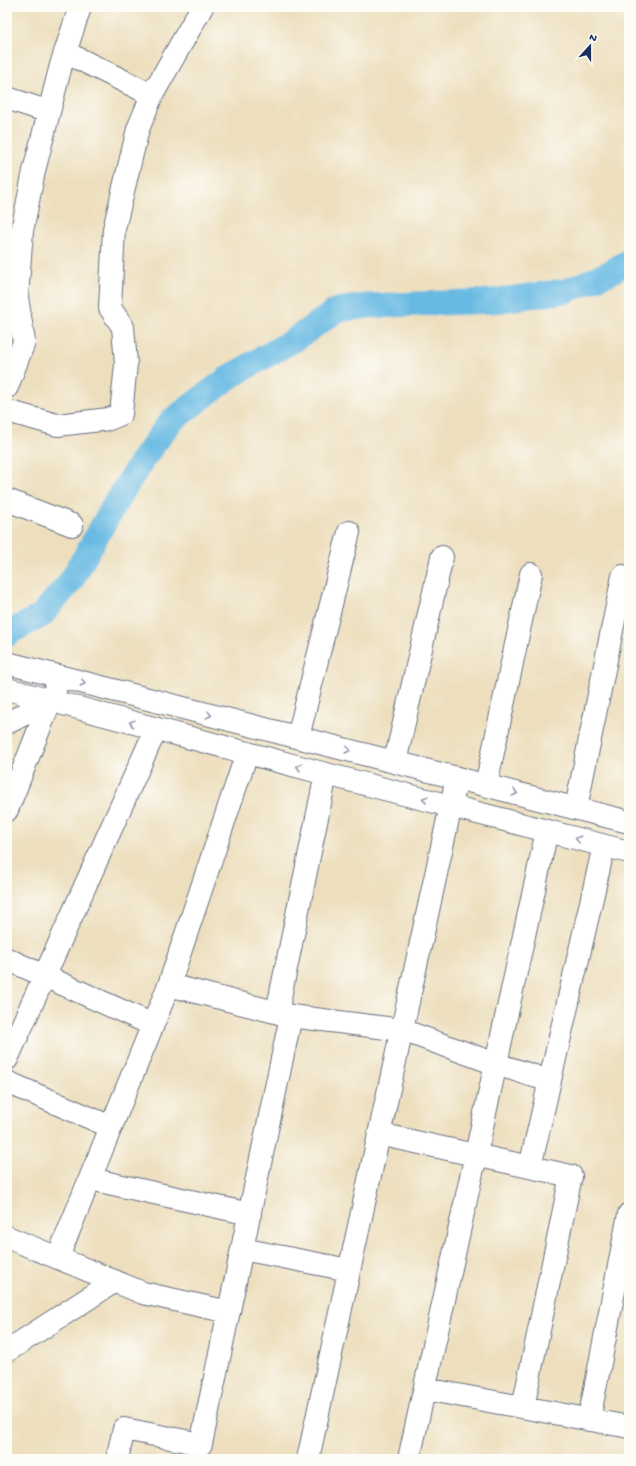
<svg xmlns="http://www.w3.org/2000/svg" width="636" height="1466" viewBox="0 0 636 1466" font-family="'Gochi Hand',sans-serif">
  <style>
    .lines { fill: none; stroke-linecap: round; stroke-linejoin: round }
    .canal { stroke: #67bae3; stroke-width: 25 }
    .street-casing { stroke: #646d80; stroke-width: 24 }
    .secondary-casing { stroke: #646d80; stroke-width: 24 }
    .street { stroke: #fff; stroke-width: 22 }
    .secondary { stroke: #fff; stroke-width: 22 }
    .oneway { stroke: #8d97ae }
  </style>
  <rect width="100%" height="100%" fill="#fdfcf7"/>
  <filter id="ink" filterUnits="userSpaceOnUse"><feTurbulence type="fractalNoise" baseFrequency=".025" numOctaves="2"/><feDisplacementMap in="SourceGraphic" scale="8" xChannelSelector="R" yChannelSelector="G"/><feConvolveMatrix kernelMatrix="1 2 1 2 8 2 1 2 1" color-interpolation-filters="sRGB"/></filter>
  <filter id="wash" filterUnits="userSpaceOnUse"><feTurbulence type="fractalNoise" baseFrequency=".012" numOctaves="4" result="noise"/><feDisplacementMap in="SourceGraphic" scale="16" xChannelSelector="R" yChannelSelector="G"/><feGaussianBlur stdDeviation="0.9" result="paint"/><feColorMatrix in="noise" values="0 0 0 0 0 0 0 0 0 0 0 0 0 0 0 0 0 1.4 0 .05"/><feComposite in="paint" operator="in"/></filter>
  <g filter="url(#wash)">
    <rect width="100%" height="100%" fill="#eddfbe"/>
    <g class="lines">
      <path class="canal" d="M7,635L10,632L41,616L71,581L116,502L143,459L171,421L231,376L294,340L337,310L367,306L493,301L566,291L609,273L629,261"/>
    </g>
  </g>
  <g filter="url(#ink)">
    <g class="lines">
      <g class="street-casing">
        <path id="street" d="M65,52L152,95
          M7,98L49,112
          M7,387L24,342L17,297L22,231L34,171L61,65L80,7
          M7,411L57,425L109,419L121,414L126,364L123,327L110,308L114,229L138,129L152,95L202,7
          M7,500L72,525
          M7,723L51,701
          M298,737L349,532
          M395,762L442,557
          M486,785L531,574
          M576,808L623,576
          M7,810L60,677
          M7,959L153,1025
          M169,985L291,1016L402,1030L496,1064L550,1081
          M277,1012L326,774
          M7,1059L156,729
          M7,1082L111,1127
          M379,1134L571,1176L523,1407
          M530,1167L604,846
          M90,1179L250,1214
          M7,1237L143,1293L229,1312
          M242,1249L349,1270
          M58,1257L169,985L247,753
          M7,1351L115,1281
          M425,1389L629,1427
          M589,1420L629,1214
          M117,1459L124,1429L201,1444L291,1016
          M308,1459L457,778
          M409,1459L547,831"/>
      </g>
      <g class="secondary-casing">
        <path id="secondary" d="M7,663L629,822
          M7,689L326,774L629,852"/>
      </g>
      <use href="#street" class="street"/>
      <use href="#secondary" class="secondary"/>
    </g>
    <defs><path id="oneway-chevron" d="M-2-3.5L2.5 0L-2 3.5" fill="none" stroke-width="1.6" stroke-linecap="round" stroke-linejoin="round"/></defs>
    <g class="oneway">
      <use href="#oneway-chevron" transform="translate(83 683) rotate(14)"/>
      <use href="#oneway-chevron" transform="translate(209 715) rotate(14)"/>
      <use href="#oneway-chevron" transform="translate(132 723) rotate(-165)"/>
      <use href="#oneway-chevron" transform="translate(348 750) rotate(14)"/>
      <use href="#oneway-chevron" transform="translate(299 767) rotate(-165)"/>
      <use href="#oneway-chevron" transform="translate(515 793) rotate(14)"/>
      <use href="#oneway-chevron" transform="translate(425 799) rotate(-165)"/>
      <use href="#oneway-chevron" transform="translate(578 839) rotate(-166)"/>
    </g>
  </g>
  <rect width="636" height="1466" fill="none" stroke="#fdfcf7" stroke-width="24"/>
  <g transform="translate(590 46) rotate(21)" stroke="#fdfcf7" stroke-width="3" paint-order="stroke">
  <path d="M0-3L7 15L0 10L-7 15Z" fill="#1b2f5e"/>
  <text y="-6" font-size="11" font-weight="bold" text-anchor="middle" fill="#1b2f5e">N</text>
  </g>
</svg>
